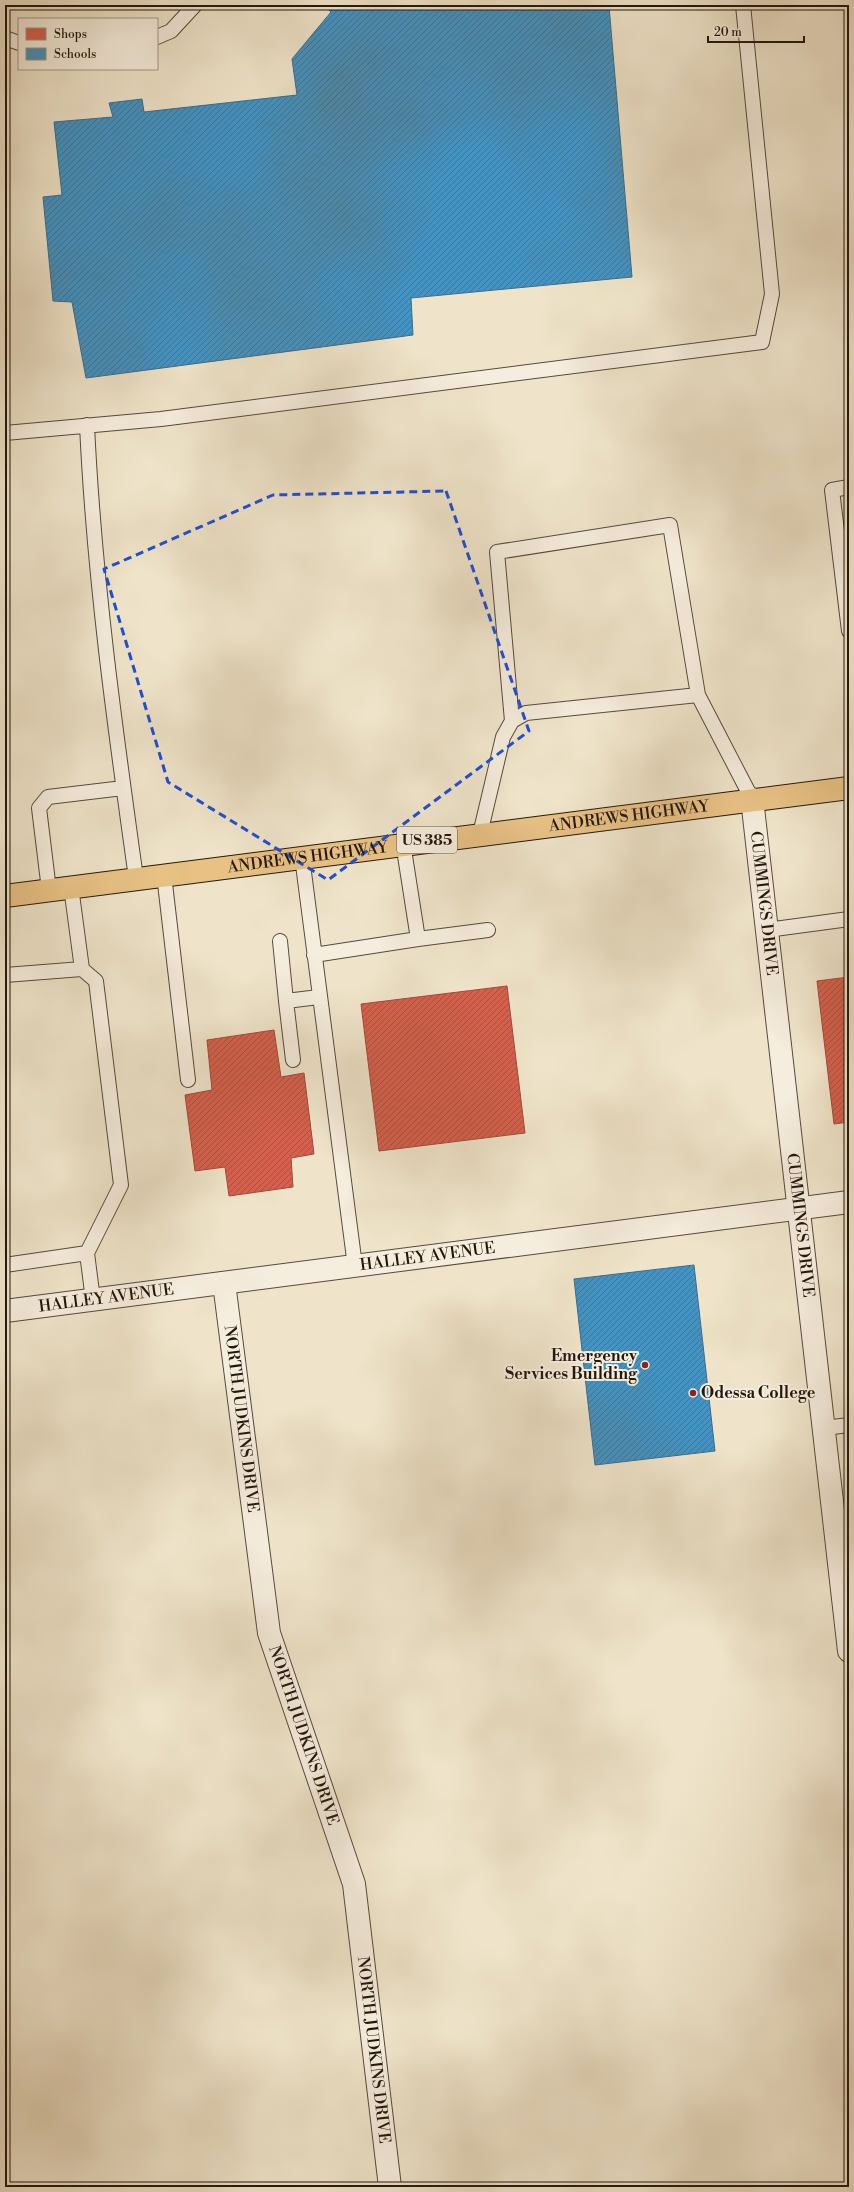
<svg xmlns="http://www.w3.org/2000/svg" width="854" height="2192" viewBox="0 0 854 2192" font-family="'Libre Bodoni',serif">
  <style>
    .shops { fill: url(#shops-hatch); stroke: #a04a3a }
    .schools { fill: url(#schools-hatch); stroke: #396e8c }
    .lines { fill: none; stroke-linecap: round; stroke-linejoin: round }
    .service-casing { stroke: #564a3c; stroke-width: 16 }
    .minor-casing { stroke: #564a3c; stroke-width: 24 }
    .primary-casing { stroke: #23170d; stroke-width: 24 }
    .service { stroke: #f5eddd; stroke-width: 14 }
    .minor { stroke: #f5eddd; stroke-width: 22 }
    .primary { stroke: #e8c285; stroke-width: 22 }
    .marked { fill: none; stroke: #1d4ed8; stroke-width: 3; stroke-dasharray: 8 5; stroke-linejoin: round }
    .poi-dot { fill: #8f2418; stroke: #f5eddd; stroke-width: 1.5 }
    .labels { text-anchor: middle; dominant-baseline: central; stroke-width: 4; stroke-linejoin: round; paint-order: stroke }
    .shield { fill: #f5eddd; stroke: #62574b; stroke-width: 1 }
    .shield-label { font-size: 15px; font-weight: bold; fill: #23170d }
    .street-label { font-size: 16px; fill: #23170d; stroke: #f5eddd }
    .poi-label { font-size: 16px; font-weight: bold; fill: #23170d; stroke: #f5eddd; text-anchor: end }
  </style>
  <defs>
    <pattern id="shops-hatch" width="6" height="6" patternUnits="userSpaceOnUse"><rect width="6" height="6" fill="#d6604d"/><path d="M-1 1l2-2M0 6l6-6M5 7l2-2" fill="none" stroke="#ad4e3e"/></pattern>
    <pattern id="schools-hatch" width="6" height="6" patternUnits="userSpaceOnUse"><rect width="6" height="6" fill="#4393c3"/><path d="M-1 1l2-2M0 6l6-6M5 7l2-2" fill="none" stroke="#38779d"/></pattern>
  </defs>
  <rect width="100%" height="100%" fill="#efe4ca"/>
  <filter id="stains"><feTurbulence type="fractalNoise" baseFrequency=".005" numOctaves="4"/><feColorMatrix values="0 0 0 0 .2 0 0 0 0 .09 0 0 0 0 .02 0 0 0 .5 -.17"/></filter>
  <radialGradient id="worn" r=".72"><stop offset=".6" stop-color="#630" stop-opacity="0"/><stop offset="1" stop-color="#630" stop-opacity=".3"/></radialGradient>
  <path class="shops" d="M849,977V1122L834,1124L817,981Z
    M507,986L525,1133L379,1151L361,1004Z
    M274,1030L281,1077L304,1073L314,1154L291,1158L293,1187L229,1196L225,1167L195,1171L185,1095L212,1090L207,1040Z"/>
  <path class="schools" d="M323,5H612L609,6L632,277L411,298L413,335L86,378L72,302L53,301L43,197L62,195L54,122L113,117L109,103L142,99L144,112L297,95L292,59L331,12Z
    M694,1265L715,1451L595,1465L574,1279Z"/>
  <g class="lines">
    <g class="service-casing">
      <path id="service" d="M157,37L171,31L195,5
        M5,38L19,43
        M87,425C94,577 115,728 136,878
        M5,433L161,419L762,342L772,294L743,5
        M849,487L832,490L849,631
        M512,721L497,552L670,525L698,695
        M480,834L503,737L512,721L526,713L698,695L752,799
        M302,857L355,1266
        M164,875L188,1080
        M71,887L82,969
        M49,890L39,808L48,797L123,788
        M767,930L849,919
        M418,939L488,930
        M280,941L286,1001L319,997
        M314,955L418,939L403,843
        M5,975L82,969L96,981L121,1185L87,1253L93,1300
        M286,1001L293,1060
        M5,1265L87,1253
        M824,1428L849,1425"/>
    </g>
    <g class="minor-casing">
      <g id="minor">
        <path id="s1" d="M752,799L849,1651"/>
        <path id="s2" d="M224,1283L269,1633L354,1884L390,2187"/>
        <path id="s3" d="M5,1311L849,1202"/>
      </g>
    </g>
    <g class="primary-casing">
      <g id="primary">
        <path id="s4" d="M5,896L849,788"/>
      </g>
    </g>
    <use href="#service" class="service"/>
    <use href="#minor" class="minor"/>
    <use href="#primary" class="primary"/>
  </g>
  <path class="marked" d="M446,491L529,731L328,880L168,782L104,569L273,495Z"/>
  <g class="poi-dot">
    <circle cx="645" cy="1365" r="4"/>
    <circle cx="693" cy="1393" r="4"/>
  </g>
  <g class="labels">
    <rect class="shield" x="397" y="827" width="60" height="26" rx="3"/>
    <g class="shield-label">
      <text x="427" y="840">US 385</text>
    </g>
    <g class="street-label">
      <text stroke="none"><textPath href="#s4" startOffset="629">ANDREWS HIGHWAY</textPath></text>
      <text stroke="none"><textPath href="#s4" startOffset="305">ANDREWS HIGHWAY</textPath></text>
      <text stroke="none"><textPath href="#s1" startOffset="105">CUMMINGS DRIVE</textPath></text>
      <text stroke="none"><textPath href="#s1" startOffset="429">CUMMINGS DRIVE</textPath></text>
      <text stroke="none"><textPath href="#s3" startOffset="426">HALLEY AVENUE</textPath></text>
      <text stroke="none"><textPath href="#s3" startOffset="102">HALLEY AVENUE</textPath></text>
      <text stroke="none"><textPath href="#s2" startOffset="137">NORTH JUDKINS DRIVE</textPath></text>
      <text stroke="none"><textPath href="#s2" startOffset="461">NORTH JUDKINS DRIVE</textPath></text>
      <text stroke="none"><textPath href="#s2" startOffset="785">NORTH JUDKINS DRIVE</textPath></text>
    </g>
    <g class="poi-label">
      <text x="637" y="1356">Emergency<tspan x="637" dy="18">Services Building</tspan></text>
      <text x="701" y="1393" text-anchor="start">Odessa College</text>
    </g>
  </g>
  <rect width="854" height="2192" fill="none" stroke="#efe4ca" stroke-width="20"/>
  <rect x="6" y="6" width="842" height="2180" fill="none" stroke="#23170d" stroke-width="2"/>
  <rect x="10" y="10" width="834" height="2172" fill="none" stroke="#23170d"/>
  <rect x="18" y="18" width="140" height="52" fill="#f5eddd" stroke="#a1978a"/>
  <rect x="26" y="28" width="20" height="12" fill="#d6604d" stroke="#a1978a"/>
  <text x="54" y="38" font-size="12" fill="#23170d">Shops</text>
  <rect x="26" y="48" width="20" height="12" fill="#4393c3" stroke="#a1978a"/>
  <text x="54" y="58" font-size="12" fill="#23170d">Schools</text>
  <path d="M708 36v6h96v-6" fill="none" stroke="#23170d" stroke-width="2"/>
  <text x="714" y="36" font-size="12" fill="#23170d" stroke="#f5eddd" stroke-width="3" paint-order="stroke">20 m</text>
  <rect width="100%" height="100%" filter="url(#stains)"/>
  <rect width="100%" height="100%" fill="url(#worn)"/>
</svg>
